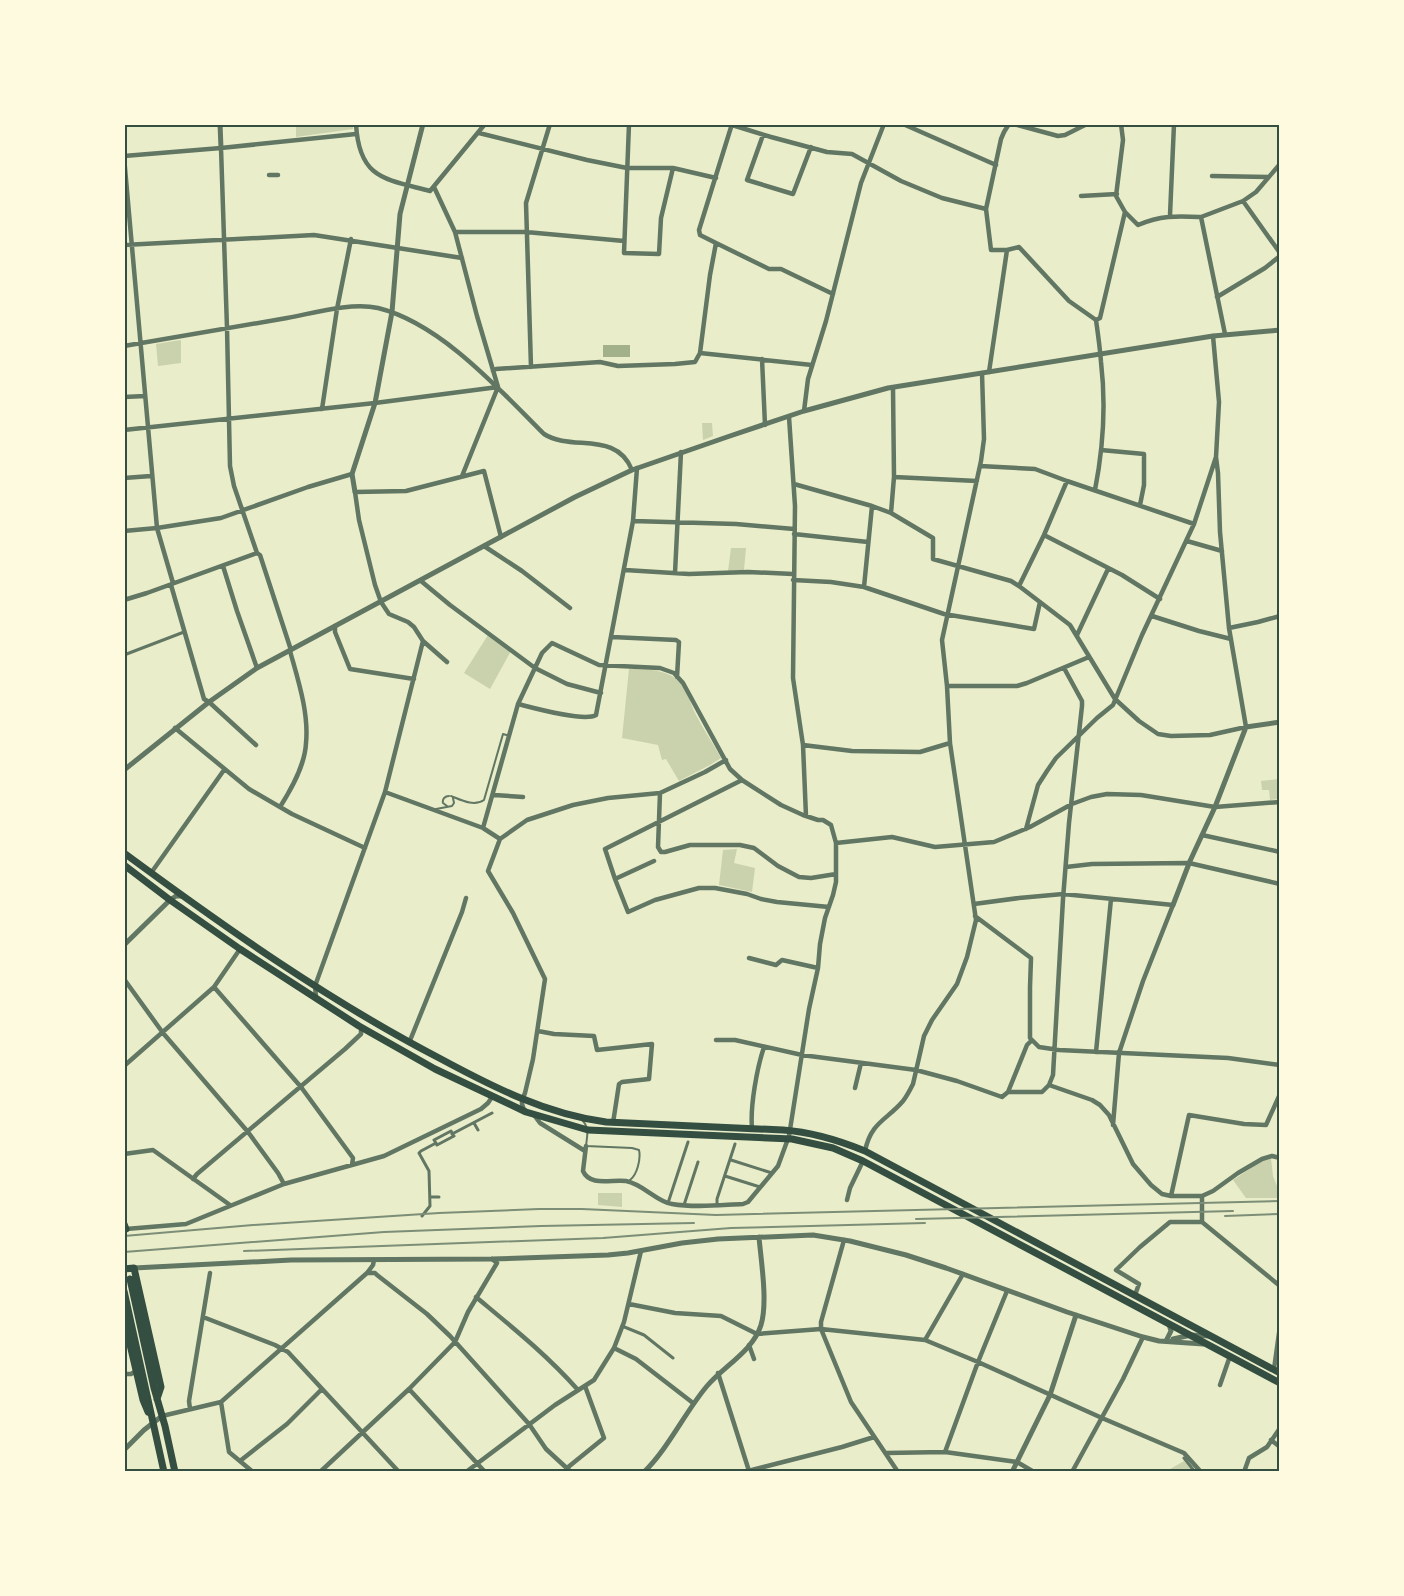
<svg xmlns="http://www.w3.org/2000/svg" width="1404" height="1596" viewBox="0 0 1404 1596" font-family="Lato,sans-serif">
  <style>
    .green { fill: #cad2ad }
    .water { fill: #a3b18a }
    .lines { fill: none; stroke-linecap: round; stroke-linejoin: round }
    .service { stroke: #617663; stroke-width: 2 }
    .pedestrian { stroke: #617663; stroke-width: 3 }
    .minor { stroke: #617663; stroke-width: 4.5 }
    .tertiary { stroke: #617663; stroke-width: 5 }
    .primary { stroke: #344e41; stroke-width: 7 }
    .rail { stroke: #7c8e77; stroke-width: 2 }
    .neatline { fill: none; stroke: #344e41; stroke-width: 2 }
  </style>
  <rect width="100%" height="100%" fill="#e9edc9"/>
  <path class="green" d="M296,125H353V129L296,137Z
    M180,340L181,341V363L158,366L156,344Z
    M702,423H712L713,436L703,440Z
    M731,548H746L744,570L728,571Z
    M488,635L511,651L490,689L464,673Z
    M629,669C647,669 674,669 684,688C689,696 691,705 695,713C703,729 713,743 721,758L710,765L679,781L666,759L662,760L658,745L622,738Z
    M1279,779V799L1270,800L1269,790H1262L1261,781Z
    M737,849L734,863L755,868L752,892L719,885L723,850Z
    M1271,1158L1273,1176L1279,1191V1198H1246L1233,1180L1262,1161Z
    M598,1193H622V1207L598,1205Z
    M1184,1461L1193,1471L1165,1472Z"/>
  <path class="water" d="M603,345H630V357H603Z"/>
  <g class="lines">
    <path class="service" d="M451,796C461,800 474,807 484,800L503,734L510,736
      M447,806L443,803C442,799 445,796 449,796
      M436,809L452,806L454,803L453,798
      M582,1120C590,1128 587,1136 586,1146L632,1148L639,1150C641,1159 637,1175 630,1180"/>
    <path class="pedestrian" d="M124,655L184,632
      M474,1123L478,1130
      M436,1143L434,1140L451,1131L452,1133
      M731,1160L772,1173
      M725,1176L760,1187
      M430,1197H439
      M668,1203L688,1142
      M684,1205L698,1162
      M717,1205V1199L735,1144
      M422,1216L430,1206L429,1171L419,1153L421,1151L436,1143L437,1145L454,1136L452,1134L492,1113
      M622,1326L644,1335L673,1358
      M1184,1458L1195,1472"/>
    <path class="minor" d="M356,124C359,179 385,179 430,191L485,124
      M629,124L624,253L659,254L661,218L673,168
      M903,124L996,165
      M1014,124L1058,136L1065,135L1087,124
      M1121,124L1123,140L1116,196L1125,212L1138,225C1161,215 1177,216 1201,217
      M732,125L771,137L827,152L852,154L901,181L942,198L986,209
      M479,133L587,160L627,168H673L716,178
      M763,135L747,180L793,194L811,147
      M221,148L227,328L230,466L234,486L257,553L260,555L291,650
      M124,156L221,148L356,134
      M124,157L157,528L173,583
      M269,175H278
      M1212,176L1268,177
      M434,187L455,232L477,316L498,387L462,476
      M1081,196L1117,194
      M1243,201L1280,253
      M1170,215L1174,124
      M455,232H526L624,241
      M716,243L769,269H781L833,294
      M124,245L314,235L462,258
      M1007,250H991L986,209L1001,139L1004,132L1009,124
      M1217,297L1265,268L1280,256
      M1225,334L1201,217L1243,201L1256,192L1280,164
      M124,346C179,337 233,327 287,318C314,313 351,302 378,308C440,323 499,389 544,434C572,452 616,430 632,470
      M700,353L812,365
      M762,359L765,425
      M531,367L526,203L550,124
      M493,371L496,369L600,362L618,366L675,364L695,362L700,353L710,275L716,243L700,235L699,230L732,124
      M989,372L1007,250L1019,247L1069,301L1096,320
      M124,397L145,396
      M322,409L337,309L351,239
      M804,411L808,379L826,321L861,183L884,124
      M789,417L795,506L793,678L803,745L806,816
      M124,430L375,403L498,387
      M1101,450L1144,454V485L1140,505
      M980,466L1035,469L1067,481L1194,524
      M894,477L977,481
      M124,478L151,476
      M794,484L872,506L891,513L933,538V559L1011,581L1019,586L1070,625L1115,699L1139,721L1158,734L1171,736L1210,735L1246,727L1229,628L1220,532L1218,473L1216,457
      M1095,490C1103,449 1106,404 1101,362C1100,348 1098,334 1096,320L1100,318L1125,212
      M891,513L894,477L893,388
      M633,521L736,524L794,529
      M124,531L157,528L221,518L308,487L352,474
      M794,534L868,542
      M1044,535L1122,575L1160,599
      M1187,541L1222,551
      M484,546L522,571L570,608
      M223,566L237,611L257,668
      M625,570L689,574L748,572L793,574
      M675,573L681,452
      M793,580L831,582L864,587L944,614L1034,629L1040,602
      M421,581L450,605L535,668L567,684L601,693
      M171,585L204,699L209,702L256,745
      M1019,586L1044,535L1067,481
      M864,587L872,506
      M124,600L147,593L257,553
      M1152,616L1199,631L1231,639
      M335,626V632L350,669L414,679
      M1229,628L1258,622L1280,616
      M1077,635L1108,569
      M612,637L676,640L679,642L677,677
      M423,641L447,662
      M947,686H1017L1027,683L1089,657
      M518,704C534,708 584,722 596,715L633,521L637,468
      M175,728L249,789L292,814L365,848
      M803,745L852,751L920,752L950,743
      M742,780L605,849L615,879L628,912L655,900L699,888H715L747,894L761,899L777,902L829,907
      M385,792L483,828L500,839
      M660,793L658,847L661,852H665L690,845H740L754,848L778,866L799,877L811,878L836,874
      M494,795L523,797
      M280,807C292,788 305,765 306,743C309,713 298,680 290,651
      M483,828L518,704L542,653L552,643L599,665L660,668L674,673L683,683L730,769L742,780L781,805L803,815L818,820H823L831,825L836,843V882L833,895L825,918L820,944L818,968L809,1009L789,1136L778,1166L748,1202L743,1204C720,1205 695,1208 672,1204C657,1202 643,1184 626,1181C612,1179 590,1187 583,1171L586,1146
      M1026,829L1038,785L1047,771L1056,758L1097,718L1113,705L1142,635L1194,524L1216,457L1219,402L1213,336
      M1202,835L1280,852
      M500,839L488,871L513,913L545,979L533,1059L525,1093L522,1100V1104L524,1110
      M500,839L527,820L573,805L608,798L660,793L705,772L726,760
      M836,843L892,837L935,847L994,842L1030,827L1072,804L1091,797L1107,794L1141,795L1215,807L1280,802
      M1066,867L1092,864L1189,863L1280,884
      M151,873L224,770
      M615,879L654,861
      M974,904L1019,898L1063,894L1173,905L1143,981L1119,1053L1113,1125
      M1280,915V917
      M975,916L1031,958L1030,987V1038L1032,1040L1027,1045L1008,1092
      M749,958L776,965L782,960L818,968
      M124,979L163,1033L248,1132L278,1173L284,1184
      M214,987L301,1087L353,1158L352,1165
      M316,997L315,986L385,792L423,641L414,627L408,622L389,614L381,602L375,585L359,520L355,492L406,491L484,471L501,537
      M538,1031L554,1034L594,1036L597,1050L652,1044L649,1079L622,1082L619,1084L613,1123
      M716,1040H735L802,1055L916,1070L957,1081L1002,1097L1008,1092H1042L1049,1085L1053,1075L1063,899L1069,823L1082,706V701L1064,668
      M1032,1040L1039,1047L1059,1050L1228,1058L1280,1065
      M409,1043L462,912L466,898
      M1096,1052L1111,899
      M124,1066L214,987L240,949
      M1049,1085L1092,1100L1100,1105L1109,1115L1133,1164L1151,1185L1162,1194L1171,1196H1202L1213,1191L1238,1173L1262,1159L1272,1156L1280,1158
      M855,1088L861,1063
      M534,1115L540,1123L585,1151
      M752,1128C750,1106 757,1068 764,1047
      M865,1151C871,1122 887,1120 903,1101C907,1096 910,1090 913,1084L924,1036L932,1020L957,984L967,957L976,920L950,743L947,686L942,640L981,461L984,439L982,373
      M124,1154L153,1150L230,1205
      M193,1179L197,1174L345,1049L361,1034V1028
      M1171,1196L1189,1115L1244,1124L1266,1125L1280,1094
      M847,1200L850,1188L863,1161
      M1202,1222V1196
      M126,1229L186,1224L284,1184L384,1156L481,1109L488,1103L492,1097
      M844,1240L821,1322V1329L851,1402L898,1472
      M367,1273H375L377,1275L427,1314L450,1336L529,1424L546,1449L571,1472
      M1135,1295L1139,1284L1116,1270L1140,1247L1170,1222H1202L1280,1286
      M476,1297C512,1327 547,1355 578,1390
      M629,1304L675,1313L721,1316L757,1334L821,1329L925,1340L978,1362L1102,1418L1184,1453L1201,1472
      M203,1317L275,1345L288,1352L399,1472
      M925,1340L963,1274
      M749,1345L754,1359
      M614,1348L636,1359L693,1403
      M1274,1369L1280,1326
      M718,1373L749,1471
      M124,1374H131L136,1371
      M1220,1385L1230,1356
      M409,1389L485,1472
      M221,1402L229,1452L253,1472
      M190,1409L189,1401L210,1273
      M162,1416L221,1402L367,1273L373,1265L374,1260
      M1271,1440L1280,1447
      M945,1452L978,1362L1007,1291
      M886,1453L945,1452L1017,1462L1034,1472
      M240,1461L287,1424L322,1389
      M567,1468L604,1438L585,1386
      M320,1472L409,1389L455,1342L468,1312L497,1263L492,1259
      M466,1472L555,1405L594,1380L614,1348L624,1322L641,1251
      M744,1472L842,1447L874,1437
      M1072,1472L1123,1379L1143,1337
      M1244,1472L1249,1458L1267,1447L1280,1428"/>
    <path class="tertiary" d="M220,124L221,148
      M355,492L352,474L375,403L392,312L400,214L423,124
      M124,770L209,702L257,668L575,497L632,470L727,437L804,411L888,388L1213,336L1280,330
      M1173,905L1190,861L1215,807L1246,727L1280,722
      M124,945L170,900L176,896H183
      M134,1268L291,1260L492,1259L608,1255L628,1253L682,1243L718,1239L813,1235L850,1241L906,1255L946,1268L1067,1312L1143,1337L1159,1341L1203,1344
      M1173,1339L1191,1335L1209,1336
      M1166,1341L1171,1331L1169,1324
      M124,1450L144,1430L162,1416
      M644,1472C668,1449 685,1412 707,1386C724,1366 753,1351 761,1325C768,1302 761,1261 759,1237
      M1012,1472L1050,1395L1076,1315"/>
    <path class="primary" d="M124,853C226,928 329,1001 441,1059C493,1087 546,1114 606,1122L783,1130C812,1132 838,1140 865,1151L1280,1373
      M124,865L170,900L240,949L359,1026L435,1069L526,1112L588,1130L792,1139L833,1148L863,1161L1280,1383
      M124,1224L126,1229H124
      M124,1269L134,1268L161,1387L157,1399
      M130,1279L154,1388L165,1426L175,1472
      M124,1291L164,1472
      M124,1319L143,1400L148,1412"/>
    <path class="rail" d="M1225,1216L1280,1214
      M916,1219L1233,1211
      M124,1236L253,1225L439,1213L539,1209H582L716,1215L1280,1201
      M244,1251L603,1238L731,1228L925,1223
      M124,1252L384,1232L541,1226L694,1223"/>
  </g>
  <rect width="1404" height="1596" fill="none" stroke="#fefae0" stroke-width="252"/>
  <rect x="126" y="126" width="1152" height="1344" class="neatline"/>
</svg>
